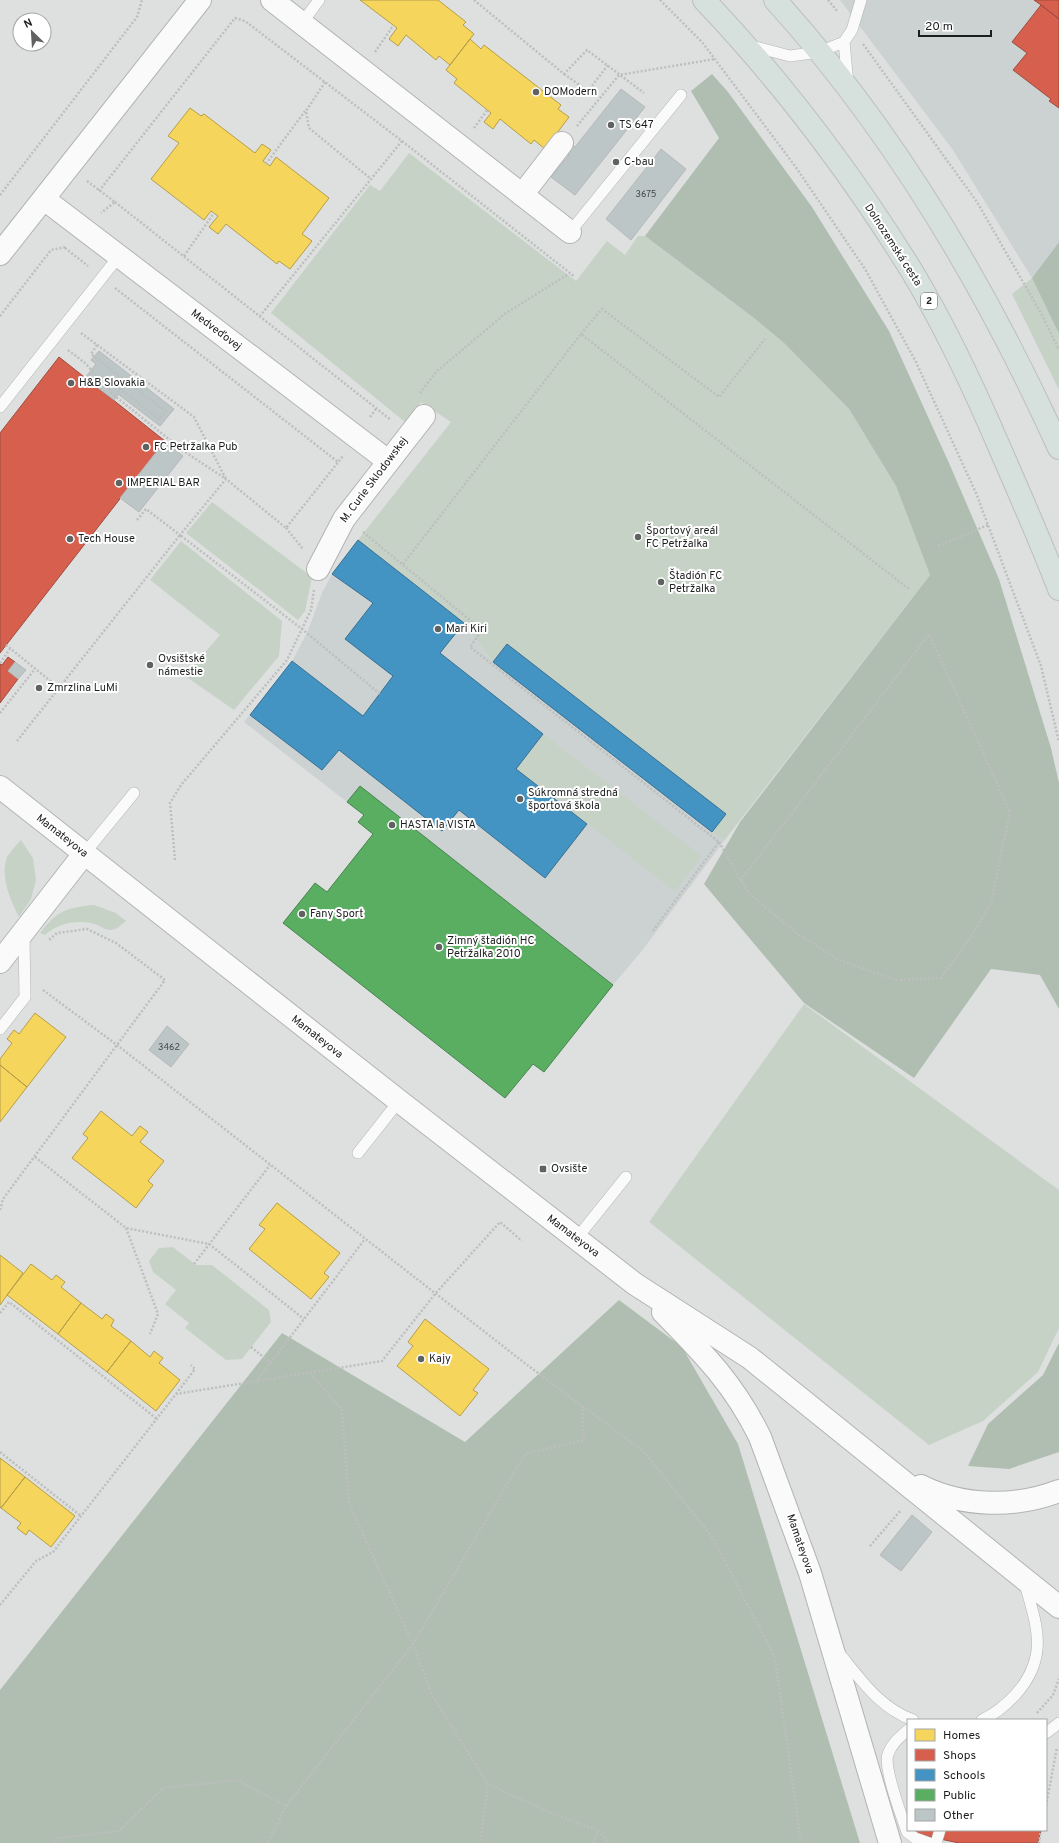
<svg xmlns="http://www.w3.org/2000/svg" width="1059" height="1843" viewBox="0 0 1059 1843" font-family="Overpass,sans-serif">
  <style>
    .built { fill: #cbd2d1 }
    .green { fill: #c7d2c7 }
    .forest { fill: #b0beb1 }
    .homes { fill: #f6d55c; stroke: #b59e49 }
    .shops { fill: #d6604d; stroke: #9e4c3f }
    .schools { fill: #4393c3; stroke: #377091 }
    .public { fill: #5aae61; stroke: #47834d }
    .building { fill: #bdc6c6; stroke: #b6b8b8 }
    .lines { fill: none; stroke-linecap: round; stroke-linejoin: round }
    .lane-casing { stroke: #b2b3b3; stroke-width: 12 }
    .street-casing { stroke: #b2b3b3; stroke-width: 24 }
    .secondary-casing { stroke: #b2b3b3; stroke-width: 24 }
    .primary-casing { stroke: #bdbebe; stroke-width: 24 }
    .path { stroke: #bdbebe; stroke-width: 2.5; stroke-dasharray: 2 2; stroke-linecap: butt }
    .lane { stroke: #fafafa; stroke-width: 11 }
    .street { stroke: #fafafa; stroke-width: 22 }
    .secondary { stroke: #fafafa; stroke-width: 22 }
    .primary { stroke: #d6e0dd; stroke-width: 22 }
    .path-bridge { stroke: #bdbebe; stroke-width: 2.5; stroke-dasharray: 2 2; stroke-linecap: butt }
    .poi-dot { fill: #606261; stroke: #fff; stroke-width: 1.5 }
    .labels { text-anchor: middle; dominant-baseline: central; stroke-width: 4; stroke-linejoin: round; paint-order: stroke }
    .number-label { font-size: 9px; fill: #444847 }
    .shield { fill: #fff; stroke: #606261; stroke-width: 1 }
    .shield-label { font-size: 10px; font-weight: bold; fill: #1c1e1d }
    .poi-label { font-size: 11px; fill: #1c1e1d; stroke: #fff; text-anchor: start }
    .street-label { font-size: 11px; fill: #1c1e1d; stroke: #fff }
  </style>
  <rect width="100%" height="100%" fill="#dee0e0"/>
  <path class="built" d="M840,0H1059V242L1032,278L953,150Z
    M358,540L464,623L493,662L724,841L641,952L613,985L360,786L347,802L244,722L292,661L307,633L322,593L332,574Z"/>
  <path class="green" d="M409,153L576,281L607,241L625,255L638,236H645L754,318L784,343L849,409L896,486L930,575L724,841L493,662L464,623L358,540L451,422L421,402L405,422L271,313L370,185L380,191Z
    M1032,278L1059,334V390L1012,294Z
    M212,502L312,577L305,611L298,620L186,533Z
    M181,541L282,621L279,656L234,710L185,676L220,635L150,580Z
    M543,734L702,856L675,891L516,769Z
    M21,840L33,858L36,880L31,899L19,917C10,900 0,876 7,857C11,851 16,845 21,840Z
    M94,905L116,913L126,921C121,925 117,930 110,930C105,930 100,926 95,924C79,919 57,923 45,935L40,933C58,910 66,908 94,905Z
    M804,1004L1059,1190V1328L1038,1372L983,1421L929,1445L649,1222Z
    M173,1247L196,1265H212L269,1310L271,1322L242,1359L226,1360L185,1328L189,1323L165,1304L176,1290L153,1272L149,1261L159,1248Z"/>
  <path class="forest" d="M712,74L728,92L812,207L889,331L949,463L999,579L1051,748L1059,783V1009L1040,975L991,969L914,1078L804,1003L704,884L740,822L930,575L896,486L849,409L784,343L754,318L645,236L719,138L691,91Z
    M1059,242V334L1032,278Z
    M619,1300L682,1347L738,1444L860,1843H0V1690L282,1333L465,1442Z
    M1059,1343V1452L1009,1469L968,1466L988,1424L1043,1375Z"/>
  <path class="homes" d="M360,0H438L466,22L463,25L474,34L450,65L439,56L436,60L406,35L398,46L389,39L397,28Z
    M470,39L481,49L484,45L561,105L558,109L569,117L545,149L534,140L531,144L500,119L493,129L484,122L491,113L454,83L457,79L446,70Z
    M190,108L201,116L204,114L255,153L262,144L271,150L263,161L270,166L276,157L329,198L302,234L312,241L290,269L279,261L277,264L226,224L218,234L209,227L218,216L211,211L204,220L151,179L179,143L168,136Z
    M35,1013L66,1037L27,1087L0,1065V1059L12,1043L7,1039L14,1030L19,1034Z
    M0,1065L27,1087L0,1122Z
    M101,1111L132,1136L140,1126L148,1132L140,1142L164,1161L148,1181L153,1185L136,1208L72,1158L88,1138L83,1134Z
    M277,1203L340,1253L324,1273L329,1277L311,1299L249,1249L265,1229L259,1225Z
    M0,1255L23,1273L0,1305Z
    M31,1264L52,1280L56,1275L65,1282L61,1287L81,1303L58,1334L7,1295Z
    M81,1303L102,1319L106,1314L114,1320L111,1326L131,1341L107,1372L58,1334Z
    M425,1319L489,1369L473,1390L478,1393L460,1416L397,1366L413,1346L408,1342Z
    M131,1341L150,1357L154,1351L163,1358L159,1363L180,1380L156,1411L107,1372Z
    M0,1458L25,1477L1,1508L0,1507Z
    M25,1477L75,1516L51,1547L29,1530L26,1535L17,1528L21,1523L1,1508Z"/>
  <path class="shops" d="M1034,0H1059V19L1041,5Z
    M1041,5L1059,19V108L1049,101L1051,99L1013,70L1027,53L1012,42Z
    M59,357L165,441L0,653V433Z
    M8,657L15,662L8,671L18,679L0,703V664L2,665Z
    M917,1830H1041L1038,1843H959L916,1834Z"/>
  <path class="schools" d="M358,540L464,623L440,653L543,734L516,769L587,824L545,878L459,810L442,831L339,750L322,770L250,715L292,661L363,716L393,676L345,639L373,603L332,574Z
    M507,644L726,814L712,832L493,662Z"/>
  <path class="public" d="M360,786L613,985L544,1072L533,1064L505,1098L283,923L315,883L327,892L373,834L358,822L364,815L347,802Z"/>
  <path class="building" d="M621,89L645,107L575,195L551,177L569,155L564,150L570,143L575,147Z
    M661,149L686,169L631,240L606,219Z
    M99,351L174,409L160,426L118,394L114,400L85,378L96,364L91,360Z
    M165,441L183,456L139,512L120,498Z
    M15,662L26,670L18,679L8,671Z
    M167,1026L189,1044L171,1067L149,1050Z
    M912,1515L932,1532L901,1571L880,1555Z"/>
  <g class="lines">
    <g class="lane-casing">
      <path id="lane" d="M302,23L319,0
        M748,45L790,56L819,52L844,42
        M848,84L844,42L852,30L861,0
        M570,232L681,95
        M0,407L119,256
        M84,854L134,793
        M0,1029L25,997L24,936
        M358,1153L399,1101
        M577,1238L626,1177
        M839,1653C861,1680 880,1708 913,1720
        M982,1720C995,1714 1007,1704 1016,1694C1049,1657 1037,1626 1025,1584
        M908,1730C900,1737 892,1743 888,1754C883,1767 902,1817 907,1832L915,1838L929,1843
        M1046,1733L1059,1723
        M936,1843L940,1830"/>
    </g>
    <g class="street-casing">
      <path id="street" d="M272,0L570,232
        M522,195L562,143
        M44,199L388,461
        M0,254L200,0
        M318,569L344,519L424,416
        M0,962L84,854"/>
    </g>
    <g class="secondary-casing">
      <path id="secondary" d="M0,787L399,1101L635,1284L750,1358L1059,1607
        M663,1312C704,1354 734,1384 760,1437L810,1573L890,1843
        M921,1486C963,1507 1015,1508 1059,1491"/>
    </g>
    <g class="primary-casing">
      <path id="primary" d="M704,0C783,83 853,176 913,273C947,330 975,390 1001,451C1021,497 1041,542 1059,589
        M775,0C894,131 986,287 1059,448"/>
    </g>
    <path class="path" d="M474,0L564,74L587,50L644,93
      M660,0L702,42L795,166L865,269L916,362L976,493L1041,666L1059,742
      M828,0L838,12
      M863,44L977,202L1042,315L1059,350
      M375,52L393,26
      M564,74L588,91L608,65
      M325,82L306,111L309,128L371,179
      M577,126L619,75L715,59
      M474,128L488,109
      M402,141L575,277
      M266,164L305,111
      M87,181L115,202L101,213
      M99,191L235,18L245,21L402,141L260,316
      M0,195L137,17L142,0
      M115,202L391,420
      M65,248L88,266
      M184,256L214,213
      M115,288L338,462
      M0,316L51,250L66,247
      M81,333L194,417L226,479
      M581,334L602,309L719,397L765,339
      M97,345L91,354L127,382L115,396
      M68,350L85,363L115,396L185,452L226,479
      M420,393L436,372L506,313L570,273
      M370,417L376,409
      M137,520L146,509L180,535L226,479L286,528L343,456
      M286,528L303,549
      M363,532L482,630L470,647L719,842L652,932
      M938,546L988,525
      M403,564L581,334L909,589
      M6,645L59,688
      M0,663L10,649
      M0,713L35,669
      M17,741L180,535L302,629L380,694
      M719,842L748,892L795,932L839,960L896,980L941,978L973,934L991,903L1010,812L929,634L740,881
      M175,860L170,803L181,785L287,660L311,610L314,590
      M43,990L117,1045L522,1361L582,1406L584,1440L525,1454L413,1644L286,1806L268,1843
      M35,1157L126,1228L209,1244L304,1319
      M0,1210L3,1199L165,980L116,943L87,929L57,933L49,940
      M126,1228L158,1314L150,1334
      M194,1264L270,1165
      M0,1313L9,1302L157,1419
      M251,1347L271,1363
      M310,1373L342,1410L349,1503L413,1644L432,1695L488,1784L480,1843
      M256,1382L365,1239
      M176,1394L195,1369L191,1365
      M583,1406L643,1451L713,1538L775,1658L801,1843
      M0,1452L81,1516
      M870,1546L901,1510
      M0,1605L36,1561L53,1552L176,1394L382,1361L435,1294L500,1222L522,1241
      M1037,1713L1053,1695L1059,1679
      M488,1784L544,1810L599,1831L609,1843
      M1046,1806L1057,1747
      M51,1843L59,1838L119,1831L163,1788L237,1780L286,1806
      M593,1843L599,1831
      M1039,1843L1041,1830"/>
    <use href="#lane" class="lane"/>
    <use href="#street" class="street"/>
    <use href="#secondary" class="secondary"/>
    <use href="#primary" class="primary"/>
    <path class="path-bridge" d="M100,389L107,379L159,419L166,411L127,382"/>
  </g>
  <g class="poi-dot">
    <circle cx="536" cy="92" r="4"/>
    <circle cx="611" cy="125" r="4"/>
    <circle cx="616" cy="162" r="4"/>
    <circle cx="71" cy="383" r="4"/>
    <circle cx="146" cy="447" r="4"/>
    <circle cx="119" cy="483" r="4"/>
    <circle cx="638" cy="537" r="4"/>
    <circle cx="70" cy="539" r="4"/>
    <circle cx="661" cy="582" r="4"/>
    <circle cx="438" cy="629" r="4"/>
    <circle cx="150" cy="665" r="4"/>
    <circle cx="39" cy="688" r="4"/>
    <circle cx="520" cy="799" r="4"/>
    <circle cx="392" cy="825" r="4"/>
    <circle cx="302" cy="914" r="4"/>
    <circle cx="439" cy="947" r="4"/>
    <rect x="539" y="1165" width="8" height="8" rx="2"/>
    <circle cx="421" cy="1359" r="4"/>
  </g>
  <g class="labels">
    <g class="number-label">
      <text x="646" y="194">3675</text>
      <text x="169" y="1047">3462</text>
    </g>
    <rect class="shield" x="921" y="293" width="16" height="16" rx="3"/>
    <g class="shield-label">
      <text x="929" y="301">2</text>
    </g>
    <g class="poi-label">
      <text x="544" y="92">DOModern</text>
      <text x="619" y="125">TS 647</text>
      <text x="624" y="162">C-bau</text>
      <text x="79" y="383">H&amp;B Slovakia</text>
      <text x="154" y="447">FC Petržalka Pub</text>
      <text x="127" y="483">IMPERIAL BAR</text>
      <text x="646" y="531">Športový areál<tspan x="646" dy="13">FC Petržalka</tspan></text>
      <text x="78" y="539">Tech House</text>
      <text x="669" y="576">Štadión FC<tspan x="669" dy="13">Petržalka</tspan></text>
      <text x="446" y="629">Mari Kiri</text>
      <text x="158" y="659">Ovsištské<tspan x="158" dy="13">námestie</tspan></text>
      <text x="47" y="688">Zmrzlina LuMi</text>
      <text x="528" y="793">Súkromná stredná<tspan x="528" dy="13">športová škola</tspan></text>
      <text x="400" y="825">HASTA la VISTA</text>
      <text x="310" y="914">Fany Sport</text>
      <text x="447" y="941">Zimný štadión HC<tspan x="447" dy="13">Petržalka 2010</tspan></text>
      <text x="551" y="1169">Ovsište</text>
      <text x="429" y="1359">Kajy</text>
    </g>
    <g class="street-label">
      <text transform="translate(893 245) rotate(57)">Dolnozemská cesta</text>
      <text transform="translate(216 330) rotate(37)">Medveďovej</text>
      <text transform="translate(374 480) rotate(-53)">M. Curie Sklodowskej</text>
      <text transform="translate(62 836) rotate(38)">Mamateyova</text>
      <text transform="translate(317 1037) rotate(38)">Mamateyova</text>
      <text transform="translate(573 1236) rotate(37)">Mamateyova</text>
      <text transform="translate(800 1544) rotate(71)">Mamateyova</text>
    </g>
  </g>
  <rect x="907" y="1719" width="140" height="112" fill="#ffffff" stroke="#a4a5a5"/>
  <rect x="915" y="1729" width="20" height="12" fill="#f6d55c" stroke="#a4a5a5"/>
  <text x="943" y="1739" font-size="12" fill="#1c1e1d">Homes</text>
  <rect x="915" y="1749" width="20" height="12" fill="#d6604d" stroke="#a4a5a5"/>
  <text x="943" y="1759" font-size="12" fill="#1c1e1d">Shops</text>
  <rect x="915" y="1769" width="20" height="12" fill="#4393c3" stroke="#a4a5a5"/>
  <text x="943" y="1779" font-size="12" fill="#1c1e1d">Schools</text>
  <rect x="915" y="1789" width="20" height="12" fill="#5aae61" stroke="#a4a5a5"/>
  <text x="943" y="1799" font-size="12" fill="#1c1e1d">Public</text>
  <rect x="915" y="1809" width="20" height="12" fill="#bdc6c6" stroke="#a4a5a5"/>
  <text x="943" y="1819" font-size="12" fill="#1c1e1d">Other</text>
  <g transform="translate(32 32) rotate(335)"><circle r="19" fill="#ffffff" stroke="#a4a5a5"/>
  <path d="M0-3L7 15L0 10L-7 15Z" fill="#606261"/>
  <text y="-6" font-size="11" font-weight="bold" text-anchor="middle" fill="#1c1e1d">N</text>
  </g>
  <path d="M919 30v6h72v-6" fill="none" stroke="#1c1e1d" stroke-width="2"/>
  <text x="925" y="30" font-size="12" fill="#1c1e1d" stroke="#ffffff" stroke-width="3" paint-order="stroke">20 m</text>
</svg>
